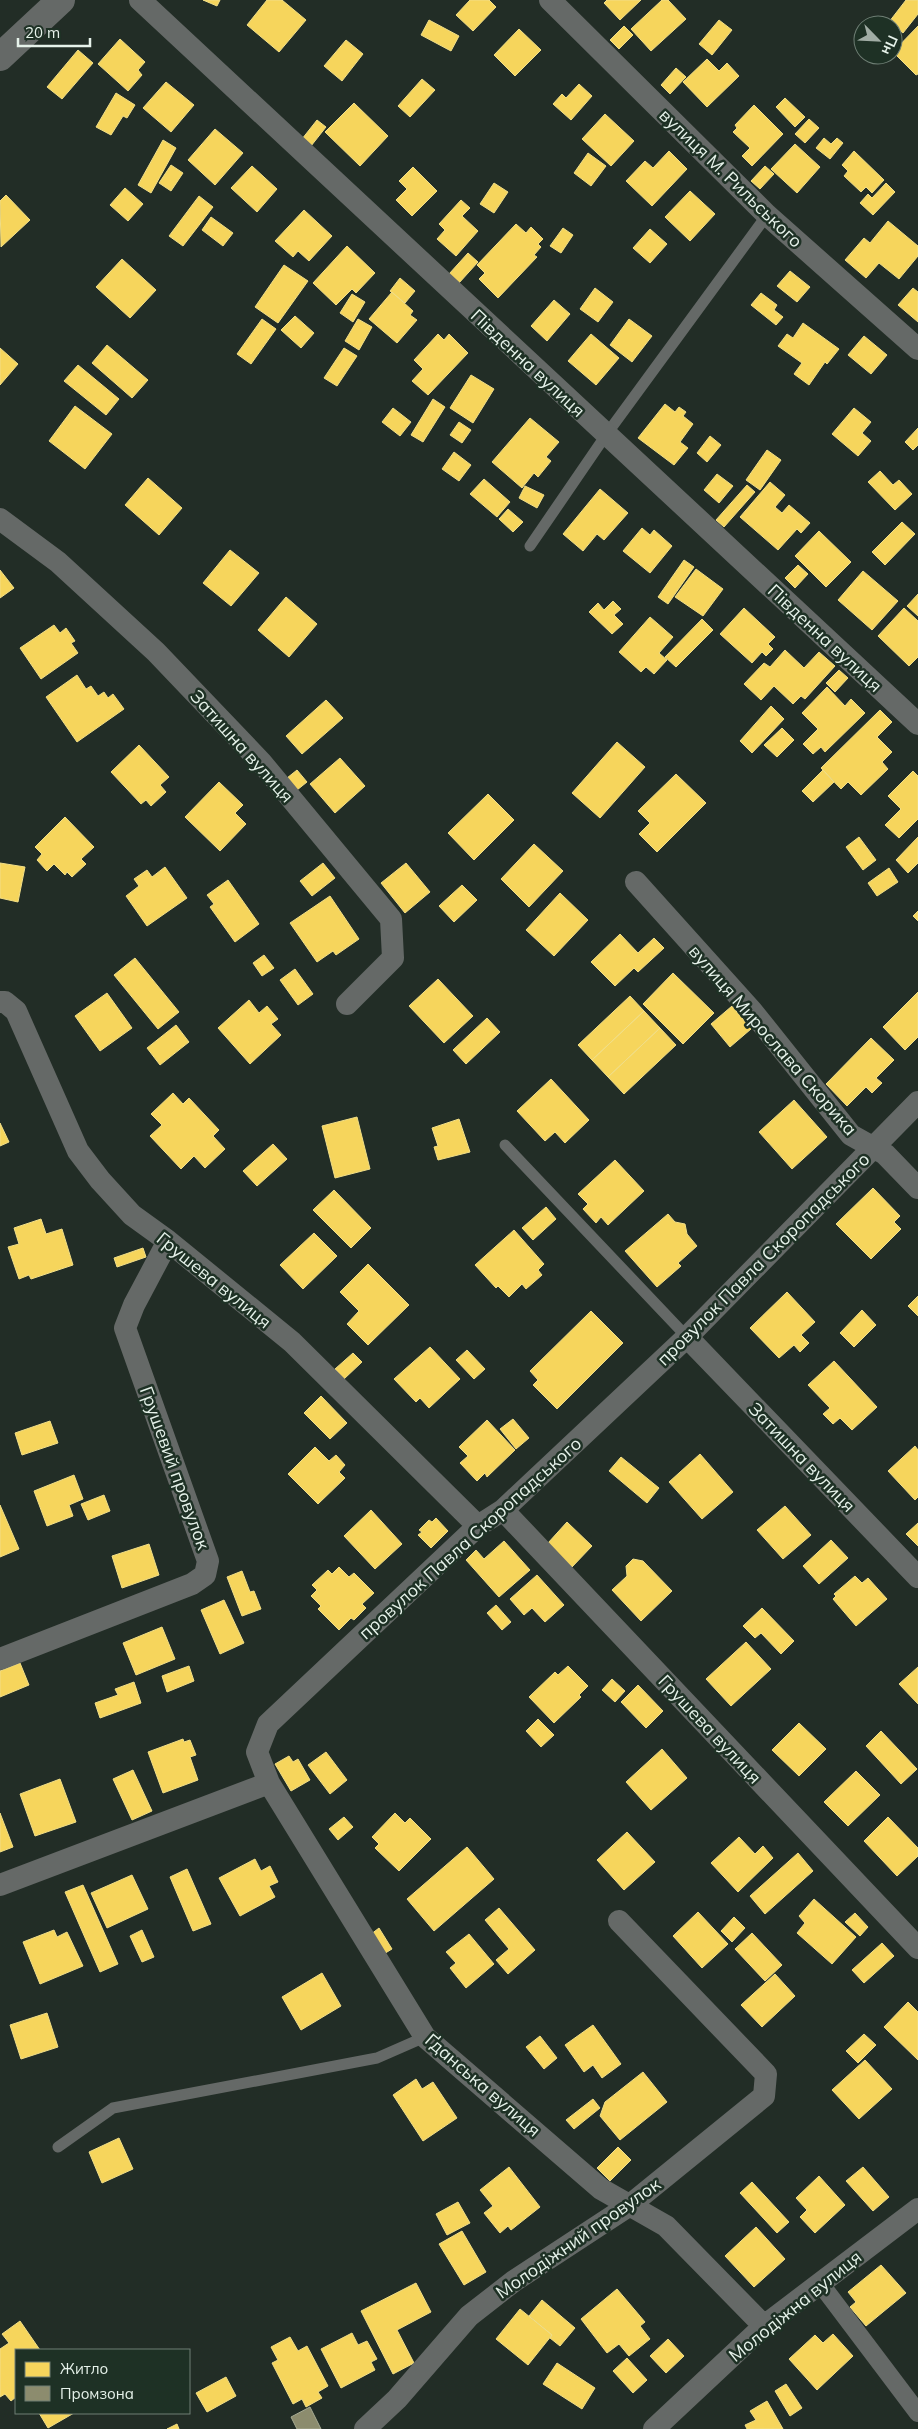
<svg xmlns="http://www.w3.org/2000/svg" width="918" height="2429" viewBox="0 0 918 2429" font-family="Mulish,sans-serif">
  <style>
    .homes { fill: #f6d55c; stroke: #f1de87 }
    .industry { fill: #8c8c6e; stroke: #a7ab93 }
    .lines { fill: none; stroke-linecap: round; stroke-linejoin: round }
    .service { stroke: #656967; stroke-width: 11 }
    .pedestrian { stroke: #656967; stroke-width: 18 }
    .minor { stroke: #656967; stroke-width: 22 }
    .tertiary { stroke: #656967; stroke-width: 28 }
    .labels { text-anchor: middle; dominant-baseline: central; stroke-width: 5; stroke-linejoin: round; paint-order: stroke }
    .street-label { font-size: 18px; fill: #e6f2ea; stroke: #1e3125 }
  </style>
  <rect width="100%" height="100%" fill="#222d26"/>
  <path class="homes" d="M203,0H220L217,6Z
    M267,0H282L306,20L279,52L247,25Z
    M470,0H489L496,7L473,31L456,15Z
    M607,0H641L620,20L604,3Z
    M662,0H668L686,19L651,51L631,29Z
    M906,0H918V14L903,33L889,22Z
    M429,20L459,36L451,51L421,35Z
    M719,20L732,30L712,55L699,44Z
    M624,26L633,35L619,49L610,40Z
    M918,26V74L916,75L893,52Z
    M519,29L541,50L515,76L494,55Z
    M120,39L145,62L138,70L142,75L128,91L98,64Z
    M346,40L363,54L342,81L324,66Z
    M78,50L93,63L62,99L47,87Z
    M707,59L719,71L727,63L739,76L707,107L683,82Z
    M676,68L686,77L670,94L661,85Z
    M422,79L435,90L410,117L398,106Z
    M166,82L194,105L171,132L143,108Z
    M579,84L592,96L571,120L553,104L562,94L566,98Z
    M116,93L135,105L127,118L123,116L111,135L96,127Z
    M785,98L805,117L795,127L776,107Z
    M354,103L388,136L360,166L325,132Z
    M754,105L783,134L752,166L742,156L750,148L733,132L737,128L735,125Z
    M605,114L634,141L611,166L582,139Z
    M809,119L819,128L805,143L795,134Z
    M317,120L326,127L311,146L302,139Z
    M215,129L243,153L215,185L188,160Z
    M824,138L831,144L837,138L843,143L830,159L816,148Z
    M163,140L176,148L151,193L138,185Z
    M795,144L820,167L797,193L771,169Z
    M669,151L687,169L652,206L626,181L645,161L653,168Z
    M854,151L884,180L872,193L866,187L861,192L844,176L848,171L842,165Z
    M588,153L606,166L591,186L574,173Z
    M171,165L183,173L171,191L159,183Z
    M252,166L277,189L257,212L231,188Z
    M765,166L774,174L760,189L751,181Z
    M413,167L437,191L412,216L396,200L407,189L399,181Z
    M494,183L508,192L494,213L480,204Z
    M886,183L895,192L873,215L860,203L868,194L872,198Z
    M125,188L143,204L128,221L110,205Z
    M690,191L715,214L690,241L665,217Z
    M6,195L30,220L1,247L0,201Z
    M199,196L213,207L183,246L169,236Z
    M461,200L470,208L462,216L478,231L456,256L437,239L445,230L439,224Z
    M304,210L332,236L309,261L298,251L293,257L275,241Z
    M211,217L233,233L223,246L202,230Z
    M888,221L918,246V256L899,279L879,263L866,278L845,260L864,238L870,243Z
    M516,224L526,233L531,227L543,239L538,244L541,247L534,255L537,257L498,298L479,279L485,273L477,265Z
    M563,228L573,235L561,253L550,246Z
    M650,229L667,244L650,263L633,248Z
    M347,246L375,273L356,293L352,289L336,305L313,283Z
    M468,253L478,262L459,283L449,274Z
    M122,259L156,290L130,318L96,287Z
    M284,265L308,281L278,323L255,307Z
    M790,271L810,287L797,302L777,286Z
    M400,278L415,291L405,303L390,291Z
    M595,288L613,302L598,322L580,309Z
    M913,288L918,292V322L898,305Z
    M392,292L413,311L410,315L417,320L397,343L369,319Z
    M761,293L777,305L774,310L783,317L776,325L751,305Z
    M352,294L365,302L353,322L340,313Z
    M554,300L570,314L547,341L531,326Z
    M295,316L314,333L301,348L281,330Z
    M262,319L276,329L251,364L237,354Z
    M358,319L372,327L359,350L345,341Z
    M629,319L652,336L632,362L610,345Z
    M803,323L839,349L827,364L825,362L809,385L794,374L802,363L778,346L787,334L793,338Z
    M438,334L444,340L449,334L468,353L428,395L412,381L423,369L414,360Z
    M591,334L619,358L596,385L568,361Z
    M864,336L887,355L871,374L848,355Z
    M107,345L148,380L132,398L92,363Z
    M0,348L18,364L0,385Z
    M344,348L357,356L337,386L324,378Z
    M78,365L119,399L106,415L64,381Z
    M471,375L494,389L473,423L450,408Z
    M433,399L445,407L423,442L411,435Z
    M665,404L675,412L679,407L686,412L683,416L693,424L680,442L688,448L674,465L638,438Z
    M75,406L112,434L85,469L49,441Z
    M393,408L411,422L400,436L382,422Z
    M854,408L871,422L862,433L871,441L858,456L832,434Z
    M530,418L559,442L546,457L551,461L538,477L534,473L522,488L492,462Z
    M459,422L471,430L462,443L450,435Z
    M918,428V445L913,450L905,442Z
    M710,436L721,445L707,462L697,453Z
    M767,450L781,460L760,490L746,480Z
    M454,452L471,465L459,481L442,469Z
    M880,471L893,485L899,480L912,494L895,510L868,482Z
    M717,474L733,486L719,503L704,490Z
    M148,478L182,508L159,535L125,505Z
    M484,479L510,502L497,517L470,494Z
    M770,482L785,495L775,507L782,513L789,505L810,523L801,533L797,529L778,550L740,517Z
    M747,485L755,492L724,527L716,520Z
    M525,486L544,495L537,508L519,498Z
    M600,489L628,513L604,540L597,534L583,551L563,534Z
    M508,509L523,522L513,532L499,519Z
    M902,522L915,534L885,565L872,552Z
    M642,528L650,535L654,530L672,546L650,573L623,551Z
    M819,531L851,562L826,587L795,556Z
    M230,550L259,573L231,606L203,583Z
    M684,560L694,567L668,604L658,597Z
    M798,565L808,574L795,588L785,578Z
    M696,569L723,589L703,616L675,597Z
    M0,570L14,588L0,598Z
    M863,571L898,601L872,630L838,600Z
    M918,594V616L907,606Z
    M286,597L317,624L289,657L258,630Z
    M613,601L621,609L614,615L623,624L612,634L589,612L598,603L604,610Z
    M744,608L775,637L768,644L773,649L766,656L762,652L752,663L720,634Z
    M904,608L918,621V657L909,666L878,636Z
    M650,617L673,637L659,653L667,660L654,674L646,667L641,672L619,652Z
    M702,619L713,630L676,667L665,657Z
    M54,625L60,633L66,628L75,641L71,643L78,653L41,679L20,648Z
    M785,650L804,668L819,652L835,666L805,699L801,696L793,704L774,686L761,700L744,684L764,663L770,667Z
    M839,670L848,678L835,692L826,683Z
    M77,675L86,689L91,686L98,696L104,692L108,698L113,694L124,709L77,742L46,697Z
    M827,687L845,706L851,699L865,713L825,752L821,747L813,754L803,744L818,729L802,713Z
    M326,700L343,718L302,754L286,736Z
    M771,706L784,719L752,753L740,741Z
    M880,710L892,722L877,737L892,752L882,762L888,769L861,795L848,782L841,789L821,768Z
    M782,728L794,740L777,757L764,745Z
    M617,742L645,767L600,818L572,793Z
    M139,745L169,777L160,785L166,792L151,806L146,800L141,804L111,772Z
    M340,758L365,786L335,813L310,784Z
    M297,770L307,782L297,790L287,778Z
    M823,770L834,782L813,802L802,791Z
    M913,771L918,776V819L899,838L885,825L901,809L888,796Z
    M676,774L706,803L657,852L639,834L650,823L638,811Z
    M219,782L243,805L235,813L246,824L220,851L185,817Z
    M488,794L514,820L474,860L448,833Z
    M65,817L94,847L81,859L86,864L72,877L67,872L65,875L54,864L47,871L37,860L42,854L35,847Z
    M859,837L876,860L863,870L846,847Z
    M918,837V863L908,873L896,860Z
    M534,844L563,871L529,907L501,879Z
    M0,863L25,867L18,902L0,898Z
    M323,863L335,878L312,896L300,881Z
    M406,863L430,892L405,913L381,883Z
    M165,867L187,898L147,926L126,896L139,886L134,879L147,870L152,877Z
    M889,868L898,882L877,896L868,883Z
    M228,880L259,924L235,942L210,907L214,904L207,895Z
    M462,885L477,900L454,922L439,906Z
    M560,893L588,920L554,956L526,930Z
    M330,896L359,939L336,955L333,951L317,962L290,923Z
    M918,911V921L913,916Z
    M620,934L638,953L654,938L664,948L638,972L634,968L615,986L591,962Z
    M264,955L274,968L262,976L253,963Z
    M135,958L179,1012L158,1029L114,975Z
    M295,969L313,994L298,1005L280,980Z
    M673,973L714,1013L683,1044L643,1004Z
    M438,979L473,1016L444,1043L409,1006Z
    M918,992V1037L905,1050L883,1027Z
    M107,993L132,1028L100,1051L75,1016Z
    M630,996L644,1011L592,1060L578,1045Z
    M249,1000L259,1013L267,1006L278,1019L271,1024L281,1035L250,1064L218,1028Z
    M732,1006L751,1029L730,1047L711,1024Z
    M644,1011L660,1028L608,1077L592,1060Z
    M487,1018L500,1032L466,1064L453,1050Z
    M176,1025L189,1042L160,1065L147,1048Z
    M660,1028L676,1045L624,1094L608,1077Z
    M871,1038L894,1060L876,1078L882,1083L872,1093L866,1087L847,1106L826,1084Z
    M551,1079L589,1120L565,1143L555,1132L545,1141L517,1111Z
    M173,1093L183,1104L189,1098L219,1130L213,1136L225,1149L205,1168L194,1156L181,1169L150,1136L162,1125L151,1114Z
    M794,1100L827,1137L792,1169L759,1132Z
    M357,1117L370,1169L335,1178L322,1126Z
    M459,1119L470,1152L438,1160L434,1147L438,1146L432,1128Z
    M0,1123L9,1142L0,1146Z
    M273,1144L287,1159L257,1186L243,1171Z
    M615,1160L644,1191L608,1225L601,1217L596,1223L583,1209L588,1204L578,1194Z
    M873,1188L900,1216L894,1222L901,1229L871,1259L836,1224Z
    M334,1190L371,1228L351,1248L313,1210Z
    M546,1207L556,1219L533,1240L522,1228Z
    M668,1214L675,1222L685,1224L687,1234L697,1246L678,1263L681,1266L657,1287L625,1251Z
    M41,1219L46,1234L62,1229L73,1265L31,1279L29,1275L19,1279L8,1247L19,1244L14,1228Z
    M514,1230L544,1264L538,1270L542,1275L526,1289L522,1284L509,1297L498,1286L496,1288L475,1265Z
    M314,1233L337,1256L303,1289L280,1265Z
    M143,1248L146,1257L117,1267L114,1258Z
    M368,1264L409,1305L368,1345L347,1324L359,1311L340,1292Z
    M787,1292L815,1322L801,1335L809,1343L800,1352L794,1345L779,1358L750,1328Z
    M918,1296V1316L908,1306Z
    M862,1310L876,1325L854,1347L840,1333Z
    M591,1311L623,1343L557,1409L533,1385L538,1380L530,1371Z
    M430,1347L460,1379L429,1408L420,1398L416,1402L394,1379Z
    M467,1350L485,1369L474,1379L456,1360Z
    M353,1353L362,1362L344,1379L335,1369Z
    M834,1361L877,1407L852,1430L840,1418L833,1424L823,1414L830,1408L808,1385Z
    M321,1396L347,1423L330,1439L304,1413Z
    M513,1419L529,1438L516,1449L500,1429Z
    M487,1420L515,1450L487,1477L485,1473L477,1481L460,1463L468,1456L459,1447Z
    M50,1421L58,1443L22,1455L15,1433Z
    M915,1446L918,1450V1497L915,1500L888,1471Z
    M315,1447L329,1461L336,1455L345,1465L339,1472L345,1478L318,1504L288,1474Z
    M700,1454L733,1492L702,1519L669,1482Z
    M621,1457L659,1488L647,1503L609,1471Z
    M74,1475L83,1499L69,1505L73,1516L47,1526L34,1491Z
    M104,1495L110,1511L88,1520L81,1504Z
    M0,1505L19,1549L0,1557Z
    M785,1506L811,1535L783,1559L757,1530Z
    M371,1510L402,1544L375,1569L344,1536Z
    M436,1518L448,1531L431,1548L418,1535L422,1532L419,1530L429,1520L432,1522Z
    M567,1522L592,1546L572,1567L548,1543Z
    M918,1523V1546L906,1534Z
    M831,1540L848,1558L819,1584L803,1566Z
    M504,1541L530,1570L499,1597L466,1560L476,1550L484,1559Z
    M149,1544L159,1575L122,1588L112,1556Z
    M633,1559L643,1561L672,1591L641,1621L612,1590L627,1576L626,1566Z
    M339,1567L349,1577L354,1573L374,1593L362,1604L366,1608L354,1620L351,1618L339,1630L318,1609L321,1606L311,1596L317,1590L312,1585L328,1570L332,1574Z
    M242,1571L250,1592L254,1591L261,1609L242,1616L227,1577Z
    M537,1575L564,1605L545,1622L532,1608L524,1615L510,1599Z
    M855,1576L862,1583L868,1578L887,1599L856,1626L833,1599L836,1596L834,1594Z
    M224,1600L244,1643L220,1654L201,1610Z
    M496,1605L511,1622L502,1630L487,1613Z
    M762,1608L794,1641L781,1654L761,1633L755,1638L743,1626Z
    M162,1627L175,1659L136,1675L123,1643Z
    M746,1642L771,1669L731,1706L706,1679Z
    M20,1663L29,1685L0,1697V1671Z
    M189,1666L194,1681L167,1692L162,1676Z
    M568,1666L588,1686L579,1695L581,1697L554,1723L529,1697L555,1672L558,1675Z
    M918,1667V1704L899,1684Z
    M612,1679L625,1691L615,1702L602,1690Z
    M134,1682L141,1703L100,1718L95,1703L118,1695L115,1689Z
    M638,1685L663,1711L646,1728L621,1702Z
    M538,1719L554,1735L541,1747L526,1731Z
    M799,1723L826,1749L799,1776L772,1750Z
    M881,1731L917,1769L901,1784L866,1746Z
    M183,1739L184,1742L190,1740L196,1755L190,1757L198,1780L163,1793L148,1752Z
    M662,1749L687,1778L651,1810L626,1782Z
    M326,1752L347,1780L330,1794L308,1765Z
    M289,1756L293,1762L298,1759L310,1780L291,1791L275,1764Z
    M133,1770L152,1811L132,1820L113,1779Z
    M856,1771L880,1795L848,1826L824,1802Z
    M60,1779L76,1822L35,1836L20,1794Z
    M0,1813L13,1847L0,1852Z
    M395,1813L405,1823L410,1818L431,1839L399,1871L375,1848L379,1844L372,1837Z
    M344,1817L353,1827L338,1840L329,1829Z
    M888,1817L918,1848V1856L897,1876L864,1841Z
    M627,1832L655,1862L624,1890L597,1860Z
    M739,1837L755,1854L763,1846L773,1858L738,1892L711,1863Z
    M467,1847L494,1879L434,1931L407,1899Z
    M798,1853L813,1871L765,1914L750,1896Z
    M255,1859L261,1871L270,1866L278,1882L269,1886L275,1897L240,1916L219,1878Z
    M187,1869L211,1924L193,1931L170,1877Z
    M132,1875L148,1909L107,1928L91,1893Z
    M83,1885L118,1964L100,1972L65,1892Z
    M814,1899L856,1937L832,1964L797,1933L805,1923L799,1916Z
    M499,1908L535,1950L508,1974L496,1960L509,1949L485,1920Z
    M698,1912L728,1944L702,1968L673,1936Z
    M855,1913L868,1927L860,1936L845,1922Z
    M734,1917L745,1928L732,1942L721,1931Z
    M379,1928L392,1949L382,1955L370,1935Z
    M54,1930L57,1937L67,1932L83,1966L40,1984L23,1942Z
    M142,1930L154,1957L142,1962L130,1936Z
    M752,1933L782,1965L765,1981L735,1949Z
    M469,1934L494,1964L466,1988L450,1968L456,1963L446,1952Z
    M882,1943L894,1956L864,1983L852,1970Z
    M322,1973L341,2006L301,2030L282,1997Z
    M775,1974L795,1996L762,2027L741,2005Z
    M908,2002L918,2012V2060L884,2027Z
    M47,2013L58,2047L21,2059L10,2025Z
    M593,2025L621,2064L602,2078L593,2065L584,2072L565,2045Z
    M864,2034L876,2045L858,2063L846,2051Z
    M540,2036L557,2058L544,2069L526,2047Z
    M865,2060L892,2089L859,2119L832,2090Z
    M643,2072L667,2102L620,2140L600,2116L605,2102Z
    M416,2079L422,2089L433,2082L457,2118L423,2141L393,2095Z
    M593,2099L600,2108L574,2129L566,2120Z
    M119,2138L133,2169L102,2183L89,2152Z
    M618,2147L631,2160L610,2181L597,2168Z
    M509,2167L540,2207L511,2230L508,2226L500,2233L484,2213L493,2206L480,2190Z
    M863,2167L889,2197L873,2211L846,2181Z
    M819,2176L845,2205L815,2233L800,2217L807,2210L796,2198Z
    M752,2182L789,2222L777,2233L740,2193Z
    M458,2202L470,2223L447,2235L436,2214Z
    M756,2227L785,2259L754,2287L725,2256Z
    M462,2231L486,2272L464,2285L439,2244Z
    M881,2265L906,2293L866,2326L850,2307L856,2302L848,2292Z
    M416,2283L431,2312L397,2330L414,2363L393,2374L361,2311Z
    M617,2289L645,2322L640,2326L650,2339L629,2356L619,2344L607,2353L581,2319Z
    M542,2300L575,2328L560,2346L550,2338L552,2335L529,2316Z
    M520,2309L552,2335L528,2365L496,2339Z
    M20,2321L40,2350H16V2397L11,2401L5,2394L0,2397V2349L9,2343L2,2334Z
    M352,2333L358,2345L367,2341L377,2359L371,2362L375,2370L341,2388L321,2349Z
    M833,2334L853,2356L817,2390L789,2359L815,2335L823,2343Z
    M290,2337L298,2351L307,2346L328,2386L318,2392L322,2398L306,2407L302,2399L293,2404L272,2363L278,2360L271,2347Z
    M668,2339L684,2356L666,2373L650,2356Z
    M627,2358L647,2380L633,2393L613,2371Z
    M557,2363L595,2388L582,2409L543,2384Z
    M226,2377L236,2396L207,2412L196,2393Z
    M786,2384L802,2408L790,2416L775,2391Z
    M767,2401L783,2429H747L745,2425L756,2420L750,2411Z
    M39,2413H74L48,2428Z
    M177,2424L179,2429H167Z"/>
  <path class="industry" d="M310,2407L321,2429H297L291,2417Z"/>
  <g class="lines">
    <path class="service" d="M530,546L606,435L767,215
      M505,1145L687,1337
      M58,2147L113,2108L377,2058L425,2037"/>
    <path class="pedestrian" d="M820,2283L918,2413"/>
    <path class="minor" d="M140,0L918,724
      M550,0L767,215L918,349
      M0,519L58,562L156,652L261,762L391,919L393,958L347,1004
      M636,882L752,1011L851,1135L885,1154L918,1188
      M0,1002H5L16,1011L78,1151L100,1180L132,1215L168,1241L292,1342L478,1526
      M687,1337L918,1577
      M503,1510L918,1948
      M0,1659L192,1584L205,1575L208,1561L125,1328L134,1305L168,1241
      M269,1783L425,2037L601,2189L666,2226L764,2326
      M0,1885L269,1783L257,1752L268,1724L478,1526L503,1510L687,1337L918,1102
      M365,2429L397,2399L469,2316L514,2281L630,2205L764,2096L766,2074L619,1921
      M654,2429L764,2326L918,2209"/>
    <path class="tertiary" d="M0,57L61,0"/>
  </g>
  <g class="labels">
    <g class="street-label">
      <text transform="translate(731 178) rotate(44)">вулиця М. Рильського</text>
      <text transform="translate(528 363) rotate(43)">Південна вулиця</text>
      <text transform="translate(825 638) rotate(43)">Південна вулиця</text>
      <text transform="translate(242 746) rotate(48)">Затишна вулиця</text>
      <text transform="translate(773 1040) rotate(49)">вулиця Мирослава Скорика</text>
      <text transform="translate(763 1259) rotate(-45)">провулок Павла Скоропадського</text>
      <text transform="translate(214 1280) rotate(39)">Грушева вулиця</text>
      <text transform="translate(802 1457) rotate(46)">Затишна вулиця</text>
      <text transform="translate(175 1468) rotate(70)">Грушевий провулок</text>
      <text transform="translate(470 1538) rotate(-42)">провулок Павла Скоропадського</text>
      <text transform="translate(710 1729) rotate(47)">Грушева вулиця</text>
      <text transform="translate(483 2085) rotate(41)">Ґданська вулиця</text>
      <text transform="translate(578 2238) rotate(-35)">Молодіжний провулок</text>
      <text transform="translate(795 2306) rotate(-39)">Молодіжна вулиця</text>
    </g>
  </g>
  <rect x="15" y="2349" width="175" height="65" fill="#1e3125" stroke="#6e7e74"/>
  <rect x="25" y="2362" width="25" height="15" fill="#f6d55c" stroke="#6e7e74"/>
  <text x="60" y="2374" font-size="15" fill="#e6f2ea">Житло</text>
  <rect x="25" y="2386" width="25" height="15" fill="#8c8c6e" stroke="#6e7e74"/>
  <text x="60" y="2399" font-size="15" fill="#e6f2ea">Промзона</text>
  <g transform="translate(878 40) rotate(114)"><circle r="24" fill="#1e3125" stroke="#6e7e74"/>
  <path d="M0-4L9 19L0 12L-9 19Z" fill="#a1ada5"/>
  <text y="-8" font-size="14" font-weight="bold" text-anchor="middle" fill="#e6f2ea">Пн</text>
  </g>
  <path d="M18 38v8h72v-8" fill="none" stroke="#e6f2ea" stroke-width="2.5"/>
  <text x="25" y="38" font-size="15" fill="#e6f2ea" stroke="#1e3125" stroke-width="4" paint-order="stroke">20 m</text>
</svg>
